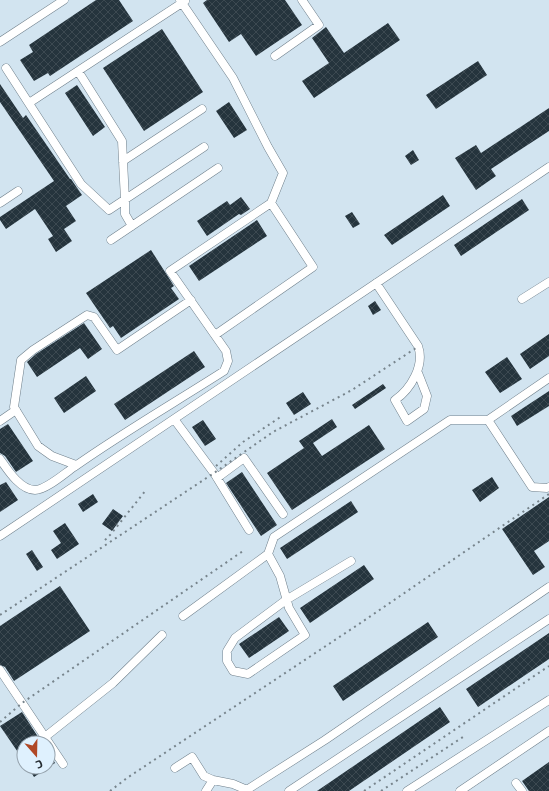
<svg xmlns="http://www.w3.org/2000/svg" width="549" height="791" viewBox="0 0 549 791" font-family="'Exo 2',sans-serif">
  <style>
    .building { fill: url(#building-cross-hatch) }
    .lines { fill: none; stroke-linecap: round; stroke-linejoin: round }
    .minor-casing { stroke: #70808c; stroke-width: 9 }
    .minor { stroke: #fff; stroke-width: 8 }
    .rail { stroke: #77848c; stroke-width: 2; stroke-dasharray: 2 4; stroke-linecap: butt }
  </style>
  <defs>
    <pattern id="building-cross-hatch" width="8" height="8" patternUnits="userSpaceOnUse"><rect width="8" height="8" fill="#25343d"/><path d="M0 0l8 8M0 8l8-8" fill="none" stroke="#3c4951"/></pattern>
  </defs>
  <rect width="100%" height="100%" fill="#d2e4f0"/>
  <path class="building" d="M96,0H119L133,21L50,76L48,73L34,81L20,60L33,52L29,45Z
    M207,0H285L302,25L256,56L241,34L229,42L203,3Z
    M388,23L400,40L314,98L302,81L329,63L312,38L326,27L344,53Z
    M162,29L203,92L144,131L103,68Z
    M478,61L487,75L436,109L426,95Z
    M0,84L23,118L26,115L70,179H71L82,195L66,206L76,221L64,229L72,241L56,252L48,239L53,236L35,209L6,229L0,220V217L54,181L0,102Z
    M77,85L105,127L93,136L65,93Z
    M229,102L247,130L234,138L216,111Z
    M549,108V131L491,169L496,176L476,190L455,158L476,145L481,153Z
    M413,150L419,160L411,165L405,156Z
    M443,195L450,206L392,245L384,235Z
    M241,197L250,209L241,215L239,214L207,236L197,221L227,201L230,205Z
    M522,199L529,210L461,256L454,245Z
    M352,212L360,224L353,228L345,216Z
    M257,220L267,236L199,281L189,266Z
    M151,250L174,286L171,288L179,299L121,338L113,326L110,328L86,293Z
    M375,301L381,310L373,315L368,306Z
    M84,323L102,349L88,359L80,348L37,377L27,362L36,354Z
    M549,334V356L530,369L520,354Z
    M194,351L205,367L125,420L114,404Z
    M507,357L522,379L500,393L485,372Z
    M86,376L96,391L64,413L54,398Z
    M383,384L386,388L355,409L352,405Z
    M549,391V406L517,426L511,416Z
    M303,392L311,404L294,415L286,403Z
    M332,419L337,427L313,443L322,456L369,425L385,449L292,510L267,473L304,448L299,441Z
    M203,420L216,439L205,446L192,427Z
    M8,424L33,461L16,472L5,456L0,453V429Z
    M242,472L277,525L261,536L226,483Z
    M492,477L499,488L480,502L472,490Z
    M6,482L18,500L0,512V485Z
    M93,494L98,502L83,512L78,504Z
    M549,497V541L534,551L545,567L533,575L502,529Z
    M351,501L358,512L287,559L280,548Z
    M113,509L123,516L112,531L102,524Z
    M65,523L79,544L57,559L51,550L61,543L53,531Z
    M32,550L43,567L37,571L26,554Z
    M364,565L374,579L310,623L300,608Z
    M60,586L90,631L14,681L5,667L0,665V626Z
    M279,617L289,631L249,658L239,644Z
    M428,622L438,637L343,701L333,686Z
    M549,633V659L478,707L466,689Z
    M440,707L450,722L349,791H317Z
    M22,712L42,743H24V761L0,726Z
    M48,752L55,763L34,777L28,767H48Z
    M549,762V791H529L522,781Z"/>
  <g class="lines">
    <g class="minor-casing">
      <path id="minor" d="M180,0L233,78L268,147L283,173L271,203L313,267L215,335
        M0,42L64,0
        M275,56L319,25L302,0
        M6,68L81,184L109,210L204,147
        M78,71L122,141L125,200V214L132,226
        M29,103L185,1
        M123,161L202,109
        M0,203L18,191
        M111,240L218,168
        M376,283L418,346C425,365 411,389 395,400L407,421L424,409L427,396L418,373
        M522,299L549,282
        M174,419L214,473L249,530
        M488,420L532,487L547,488L549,487
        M488,420L549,378
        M0,421L16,410
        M0,459C7,469 20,490 35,490C46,490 65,473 74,467C122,433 174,403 224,371L228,361L226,351L170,271L271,203
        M76,465L52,456L38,446L14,407L21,360L33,350L87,315L94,317L117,350L191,300
        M217,478L244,458L283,514
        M0,536L549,167
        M351,561L286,600L235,638L227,651V661L233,671L248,674L305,635L289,608L280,576L268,554L274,537L450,420H488
        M183,616L268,554
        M0,670L63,764
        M45,737L113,683L162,635
        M175,768L192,757L204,776L213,780L233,784L247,790
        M516,783L522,791
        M206,791L213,780
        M245,791L325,740L549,587
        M289,791L549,619
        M407,791L549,700
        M460,791L549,731"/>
    </g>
    <use href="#minor" class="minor"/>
    <path class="rail" d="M216,466L243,442L282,416
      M105,540L111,534L146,490
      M0,615L214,473L273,432L352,390L416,348
      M0,722L22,703L243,551
      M110,791L127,778L362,622L549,494
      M364,791L549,666
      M381,791L466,735"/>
  </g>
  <g transform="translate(36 755) rotate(160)"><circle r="19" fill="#dff1fe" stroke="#95a2ac"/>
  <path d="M0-3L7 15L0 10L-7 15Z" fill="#b04826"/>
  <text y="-6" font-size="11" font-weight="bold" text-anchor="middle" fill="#252c31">С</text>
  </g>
</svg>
